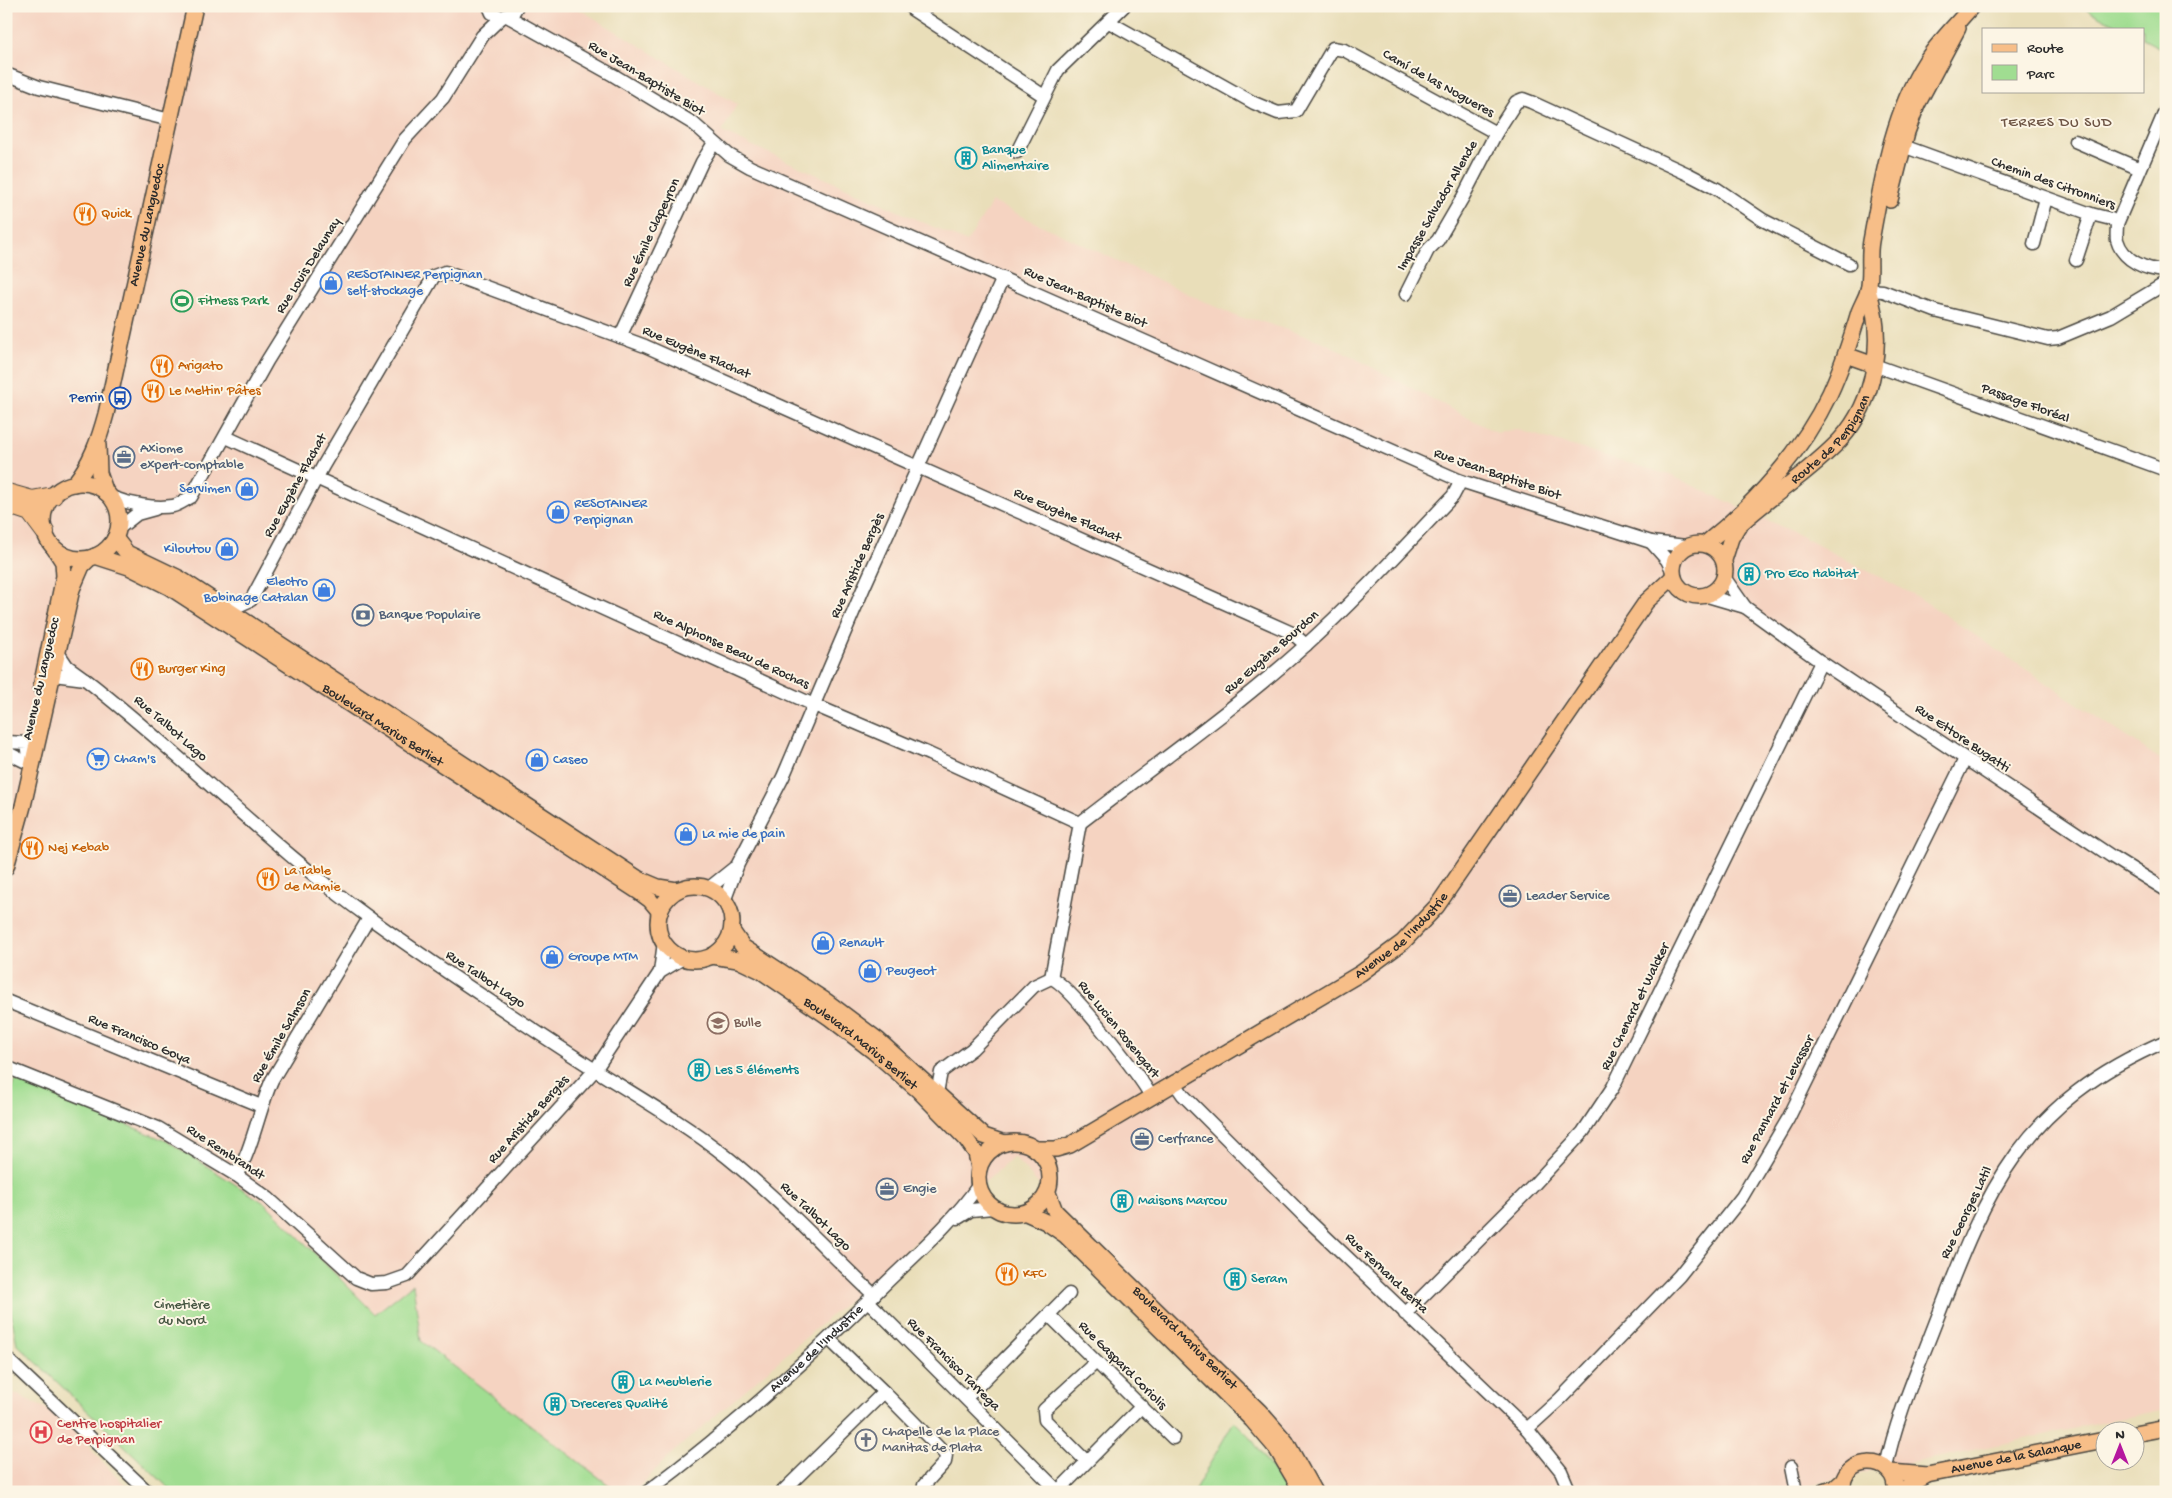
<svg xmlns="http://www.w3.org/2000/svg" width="2172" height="1498" viewBox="0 0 2172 1498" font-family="'Gochi Hand',sans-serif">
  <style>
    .built { fill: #f5d3c1 }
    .green { fill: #a0dd91; stroke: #66845e }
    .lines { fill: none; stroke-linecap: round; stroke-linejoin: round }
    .minor-casing { stroke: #484640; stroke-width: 15 }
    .major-casing { stroke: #484640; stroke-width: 18 }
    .highway-casing { stroke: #484640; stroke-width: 20 }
    .minor { stroke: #fff; stroke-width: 12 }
    .major { stroke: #f7be88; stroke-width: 15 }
    .highway { stroke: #f7be88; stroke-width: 18 }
    .labels { text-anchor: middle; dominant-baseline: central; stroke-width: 4; stroke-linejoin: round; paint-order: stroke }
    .street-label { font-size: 14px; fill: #2b2b2b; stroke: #fcf5e5 }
    .culture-label { font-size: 14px; fill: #0d838f; stroke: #fcf5e5; text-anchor: start }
    .food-label { font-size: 14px; fill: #c56008; stroke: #fcf5e5; text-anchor: start }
    .shop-label { font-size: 14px; fill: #366cbe; stroke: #fcf5e5; text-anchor: start }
    .leisure-label { font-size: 14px; fill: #27864d; stroke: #fcf5e5; text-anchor: start }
    .transit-label { font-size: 14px; fill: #164399; stroke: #fcf5e5; text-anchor: end }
    .service-label { font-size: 14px; fill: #4e5e75; stroke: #fcf5e5; text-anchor: start }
    .education-label { font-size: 14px; fill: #785e54; stroke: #fcf5e5; text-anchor: start }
    .park-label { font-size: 14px; fill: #485844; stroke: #fcf5e5 }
    .health-label { font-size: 14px; fill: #be3a42; stroke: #fcf5e5; text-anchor: start }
    .worship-label { font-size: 14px; fill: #5b616d; stroke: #fcf5e5; text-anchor: start }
    .neighbourhood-label { font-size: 15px; letter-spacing: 1px; fill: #6e5545; stroke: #fcf5e5 }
  </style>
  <rect width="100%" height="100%" fill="#fcf5e5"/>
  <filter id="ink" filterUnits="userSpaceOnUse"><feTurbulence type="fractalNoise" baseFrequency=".02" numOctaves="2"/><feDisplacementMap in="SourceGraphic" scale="10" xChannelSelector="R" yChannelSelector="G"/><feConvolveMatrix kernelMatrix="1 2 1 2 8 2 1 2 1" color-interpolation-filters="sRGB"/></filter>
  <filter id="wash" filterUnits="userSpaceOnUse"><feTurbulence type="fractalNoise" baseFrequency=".0096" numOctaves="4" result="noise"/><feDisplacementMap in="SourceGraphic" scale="20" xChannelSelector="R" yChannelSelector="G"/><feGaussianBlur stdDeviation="1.12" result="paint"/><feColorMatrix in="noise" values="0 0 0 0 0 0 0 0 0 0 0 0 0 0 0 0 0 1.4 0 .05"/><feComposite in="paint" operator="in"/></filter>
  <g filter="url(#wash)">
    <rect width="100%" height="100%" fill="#e9deb9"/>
    <path class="built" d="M6,6H574L737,104L722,132L967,242L992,202L1240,318L1257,320L1324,342L1497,433L1515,429L1670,475L1789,530L1918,597L2166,763V1409L1832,1480L1786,1492H1316L1014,1157L670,1455L634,1492H618L421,1341L413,1284L376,1314L266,1204L169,1142L6,1075Z
      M6,1389L65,1418L88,1447L132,1492H6Z"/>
    <path class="green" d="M2080,6H2166V51L2143,39V29H2123Z
      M19,1080L169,1142L266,1204L375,1314L413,1284L421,1341L618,1492H173L17,1344L6,1289V1120L14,1082Z
      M1234,1421L1251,1438L1287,1492H1194Z"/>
  </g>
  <g filter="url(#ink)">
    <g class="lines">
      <g class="minor-casing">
        <g id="minor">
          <path d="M489,6L492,13L502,17L513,13L517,6"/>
          <path d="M914,6L913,10L1044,96"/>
          <path d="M507,16L613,75L694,124L729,155L750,167L1461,481L1651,542"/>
          <path d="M1109,22L1254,103L1278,113L1296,111L1333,48L1344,50L1496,133L1516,102L1523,99L1531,102L1690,175L1717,189L1763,220L1849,264"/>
          <path d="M6,74L39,87L170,120"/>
          <path d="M2075,141L2140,169"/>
          <path d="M1903,146L2091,214L2111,219L2117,224C2117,229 2116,236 2117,240C2123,261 2146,270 2166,271"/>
          <path d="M1017,152L1058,70L1124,6"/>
          <path d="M2117,224L2166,109"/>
          <path d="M2034,244L2046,198"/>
          <path d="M2076,260L2091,214"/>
          <path d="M1868,290L1883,291L1935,311L2048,339L2058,338L2111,316L2166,283"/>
          <path d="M1406,294L1428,250L1438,240L1463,197L1496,133"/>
          <path d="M620,337L702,162L714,143"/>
          <path d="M1874,365L2166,470"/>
          <path d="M226,437L814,705L929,754L1080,823L1051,978"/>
          <path d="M111,497C129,504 154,509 173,506C179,505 185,500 191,497L267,361L405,139L443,98L482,36L502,17"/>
          <path d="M118,529L137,514L155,509"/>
          <path d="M1672,570L1667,560L1651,542L1686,546"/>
          <path d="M1704,595L1745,607L1724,577"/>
          <path d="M222,606L240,605L251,600L323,466L434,276L445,272L645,346L1292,633L1306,645"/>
          <path d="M1745,607L1821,662L2111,856L2166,890"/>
          <path d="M51,664L54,675L85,679L67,666L59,654"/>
          <path d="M85,679C183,755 271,847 371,919C443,971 518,1020 592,1068C638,1097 685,1124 727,1157C779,1199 825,1249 874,1295"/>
          <path d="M6,742L27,743L29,757L24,761L6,752"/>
          <path d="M1080,823C1156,764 1235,709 1306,645C1358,598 1405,546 1453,496L1461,481"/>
          <path d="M709,888L734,868"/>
          <path d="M725,899L738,864L783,777L864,587L1003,278"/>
          <path d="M660,972L664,942"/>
          <path d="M6,1001L261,1106"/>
          <path d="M6,1067L158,1128L236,1175L268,1198L356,1278L371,1284L387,1283L407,1276L595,1070L660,972L683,958"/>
          <path d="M1174,1082L1183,1095L1308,1220L1527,1429L1561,1471L1570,1492"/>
          <path d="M937,1093L941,1072L972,1049L1034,986L1051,978C1069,984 1139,1075 1151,1096"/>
          <path d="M236,1175C251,1154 260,1106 272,1080L369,918"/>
          <path d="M958,1218L971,1210L993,1208"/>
          <path d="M868,1301L1059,1492"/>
          <path d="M1405,1314L1530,1189L1583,1132L1613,1087L1821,662"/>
          <path d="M1050,1316L1173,1438"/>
          <path d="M829,1339L884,1392"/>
          <path d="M6,1358L148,1492"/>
          <path d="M966,1398L1069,1294"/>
          <path d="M1527,1429L1560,1399L1679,1276L1742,1197L1788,1119L1965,759"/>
          <path d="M1086,1461L1045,1420L1044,1410L1096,1362"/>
          <path d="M1791,1467L1796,1492"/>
          <path d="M1886,1467C1896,1418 1917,1371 1935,1324C1988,1186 2022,1103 2166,1041"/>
          <path d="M1058,1491L1142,1406"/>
          <path id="s1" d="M647,1492C732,1429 809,1359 884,1285C917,1253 952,1223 978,1186"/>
          <path d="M782,1492L884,1392L946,1455L945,1462L924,1485L923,1492"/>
        </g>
      </g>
      <g class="major-casing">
        <g id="major">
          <path d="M1890,200L1907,132L1917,105L1958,28"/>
          <path d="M1846,355L1874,365"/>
          <path d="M98,445L99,473L106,493"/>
          <circle cx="81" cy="521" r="38"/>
          <path id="s2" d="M74,484C91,463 99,440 106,414L195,6"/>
          <path d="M115,538L127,553L179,578L639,879L658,887L677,890"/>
          <circle cx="1699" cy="570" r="26"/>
          <path d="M1705,544C1755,504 1802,452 1830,393C1842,367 1851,339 1859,312C1862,304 1866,298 1868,291C1872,275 1868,257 1871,241C1882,181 1892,114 1926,61C1939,41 1956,25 1972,6"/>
          <path id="s3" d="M95,556L129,567L169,587L639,892L650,900L660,912"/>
          <path id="s4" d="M1724,560L1731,538L1738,526C1770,496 1810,472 1840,440C1876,401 1885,338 1868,290"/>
          <path d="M41,687L64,576L63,562L54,548"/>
          <path d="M6,867L23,806L72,589L82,566L90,558"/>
          <circle cx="695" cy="923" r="37"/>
          <path d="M732,931L743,947L826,1001L878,1040L984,1136L1005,1143"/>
          <path id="s5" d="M712,956L738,960L761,971L830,1018L873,1051L918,1090L966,1139L976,1153L979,1168"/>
          <circle cx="1014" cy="1178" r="36"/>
          <path id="s6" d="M1035,1149H1056L1070,1145L1361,973L1403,942L1437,906L1646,602L1673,577"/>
          <path id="s7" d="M1048,1193L1055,1211L1259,1411L1286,1442L1314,1492"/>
          <path d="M1026,1213L1046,1222L1065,1235L1252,1420L1276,1448L1302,1492"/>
          <path d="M2134,1434L2166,1428"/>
          <path id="s8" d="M1890,1472L1927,1475L2104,1440"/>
          <path d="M1824,1492L1835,1488L1843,1481"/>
          <path d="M1843,1492C1838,1454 1899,1453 1895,1492"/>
          <path d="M1899,1492L1927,1475"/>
        </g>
      </g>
      <g class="highway-casing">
        <path id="highway" d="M7,493L32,500L53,496
          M6,504L30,512L45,532"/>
      </g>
      <use href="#minor" class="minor"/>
      <use href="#major" class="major"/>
      <use href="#highway" class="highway"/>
    </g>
  </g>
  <defs>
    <g id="building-ring" transform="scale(1.125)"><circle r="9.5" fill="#fcf5e5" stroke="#0f9aa8" stroke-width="1.5"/><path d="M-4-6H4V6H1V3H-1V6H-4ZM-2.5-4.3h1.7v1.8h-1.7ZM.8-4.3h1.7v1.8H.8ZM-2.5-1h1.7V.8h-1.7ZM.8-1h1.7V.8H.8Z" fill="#0f9aa8"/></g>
    <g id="restaurant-ring" transform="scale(1.125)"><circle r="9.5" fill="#fcf5e5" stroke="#e8710a" stroke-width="1.5"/><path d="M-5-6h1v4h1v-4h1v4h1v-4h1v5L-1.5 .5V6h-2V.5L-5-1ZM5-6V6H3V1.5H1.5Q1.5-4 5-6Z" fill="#e8710a"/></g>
    <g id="shop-ring" transform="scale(1.125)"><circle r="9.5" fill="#fcf5e5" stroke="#3f7fe0" stroke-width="1.5"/><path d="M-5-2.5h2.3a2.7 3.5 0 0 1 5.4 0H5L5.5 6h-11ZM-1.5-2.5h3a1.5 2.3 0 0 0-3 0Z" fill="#3f7fe0"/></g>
    <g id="stadium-ring" transform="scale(1.125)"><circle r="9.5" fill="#fcf5e5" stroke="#2e9e5b" stroke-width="1.5"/><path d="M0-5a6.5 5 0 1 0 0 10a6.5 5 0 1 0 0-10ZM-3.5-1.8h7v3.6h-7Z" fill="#2e9e5b"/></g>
    <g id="bus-ring" transform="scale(1.125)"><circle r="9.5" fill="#fcf5e5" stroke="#1a4fb4" stroke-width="1.5"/><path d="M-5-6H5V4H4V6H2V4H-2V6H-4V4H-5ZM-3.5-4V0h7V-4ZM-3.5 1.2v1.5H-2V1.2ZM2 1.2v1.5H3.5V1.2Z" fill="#1a4fb4"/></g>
    <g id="office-ring" transform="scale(1.125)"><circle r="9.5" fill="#fcf5e5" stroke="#5c6f8a" stroke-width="1.5"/><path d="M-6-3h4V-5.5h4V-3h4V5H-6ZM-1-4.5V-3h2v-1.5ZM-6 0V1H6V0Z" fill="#5c6f8a"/></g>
    <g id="bank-ring" transform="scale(1.125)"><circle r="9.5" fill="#fcf5e5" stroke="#5c6f8a" stroke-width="1.5"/><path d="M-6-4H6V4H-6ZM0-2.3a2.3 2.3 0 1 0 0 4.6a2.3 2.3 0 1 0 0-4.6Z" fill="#5c6f8a"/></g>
    <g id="supermarket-ring" transform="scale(1.125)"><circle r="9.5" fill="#fcf5e5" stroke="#3f7fe0" stroke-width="1.5"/><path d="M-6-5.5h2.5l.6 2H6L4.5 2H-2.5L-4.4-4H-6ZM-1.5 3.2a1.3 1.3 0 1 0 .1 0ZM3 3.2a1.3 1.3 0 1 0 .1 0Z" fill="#3f7fe0"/></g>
    <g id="school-ring" transform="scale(1.125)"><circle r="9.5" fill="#fcf5e5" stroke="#8d6e63" stroke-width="1.5"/><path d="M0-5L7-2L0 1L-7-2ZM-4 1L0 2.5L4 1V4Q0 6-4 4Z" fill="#8d6e63"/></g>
    <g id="hospital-ring" transform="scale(1.125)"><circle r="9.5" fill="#fcf5e5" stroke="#e0444e" stroke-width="1.5"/><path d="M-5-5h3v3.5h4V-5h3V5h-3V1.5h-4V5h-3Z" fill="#e0444e"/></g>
    <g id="church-ring" transform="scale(1.125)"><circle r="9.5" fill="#fcf5e5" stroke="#6b7280" stroke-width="1.5"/><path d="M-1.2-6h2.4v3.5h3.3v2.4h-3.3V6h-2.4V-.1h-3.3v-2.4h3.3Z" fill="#6b7280"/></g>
  </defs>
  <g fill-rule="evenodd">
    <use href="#building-ring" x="966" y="158"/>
    <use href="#restaurant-ring" x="85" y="214"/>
    <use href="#shop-ring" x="331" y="283"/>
    <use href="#stadium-ring" x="182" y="301"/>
    <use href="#restaurant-ring" x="162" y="366"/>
    <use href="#restaurant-ring" x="153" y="391"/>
    <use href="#bus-ring" x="120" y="398"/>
    <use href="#office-ring" x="124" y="457"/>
    <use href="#shop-ring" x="247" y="489"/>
    <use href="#shop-ring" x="558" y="512"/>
    <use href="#shop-ring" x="227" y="549"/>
    <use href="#building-ring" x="1749" y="574"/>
    <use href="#shop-ring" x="324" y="590"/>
    <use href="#bank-ring" x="363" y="615"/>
    <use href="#restaurant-ring" x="142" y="669"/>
    <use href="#supermarket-ring" x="98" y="759"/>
    <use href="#shop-ring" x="537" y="760"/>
    <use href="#shop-ring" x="686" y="834"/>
    <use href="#restaurant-ring" x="32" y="848"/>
    <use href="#restaurant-ring" x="268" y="879"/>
    <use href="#office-ring" x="1510" y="896"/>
    <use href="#shop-ring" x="823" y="943"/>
    <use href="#shop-ring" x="552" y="957"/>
    <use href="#shop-ring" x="870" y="971"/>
    <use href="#school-ring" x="718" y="1023"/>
    <use href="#building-ring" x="699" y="1070"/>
    <use href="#office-ring" x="1142" y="1139"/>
    <use href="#office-ring" x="887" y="1189"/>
    <use href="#building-ring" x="1122" y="1201"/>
    <use href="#restaurant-ring" x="1007" y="1274"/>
    <use href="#building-ring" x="1235" y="1279"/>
    <use href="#building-ring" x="623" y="1382"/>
    <use href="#building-ring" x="555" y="1404"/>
    <use href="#hospital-ring" x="41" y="1432"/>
    <use href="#church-ring" x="866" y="1440"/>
  </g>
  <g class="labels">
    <g class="street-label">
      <text transform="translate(646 79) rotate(31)">Rue Jean-Baptiste Biot</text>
      <text transform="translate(1438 84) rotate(29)">Camí de las Nogueres</text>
      <text transform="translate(2053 184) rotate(20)">Chemin des Citronniers</text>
      <text transform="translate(1438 206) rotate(-60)">Impasse Salvador Allende</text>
      <text stroke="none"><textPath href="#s2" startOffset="271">Avenue du Languedoc</textPath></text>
      <text transform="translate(652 233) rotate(-65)">Rue Émile Clapeyron</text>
      <text transform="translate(309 266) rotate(-58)">Rue Louis Delaunay</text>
      <text transform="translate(1085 298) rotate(24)">Rue Jean-Baptiste Biot</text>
      <text transform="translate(696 353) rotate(23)">Rue Eugène Flachat</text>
      <text transform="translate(2025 404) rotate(20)">Passage Floréal</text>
      <text stroke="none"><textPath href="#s4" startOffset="165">Route de Perpignan</textPath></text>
      <text transform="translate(1497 475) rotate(19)">Rue Jean-Baptiste Biot</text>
      <text transform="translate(296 486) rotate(-61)">Rue Eugène Flachat</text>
      <text transform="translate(1067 516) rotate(24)">Rue Eugène Flachat</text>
      <text transform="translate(858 566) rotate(-66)">Rue Aristide Bergès</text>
      <text transform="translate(731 650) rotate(25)">Rue Alphonse Beau de Rochas</text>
      <text transform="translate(1272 653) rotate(-41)">Rue Eugène Bourdon</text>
      <text transform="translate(42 679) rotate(-77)">Avenue du Languedoc</text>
      <text stroke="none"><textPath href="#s3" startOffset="335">Boulevard Marius Berliet</textPath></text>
      <text transform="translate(170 729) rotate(41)">Rue Talbot Lago</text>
      <text transform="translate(1962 739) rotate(34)">Rue Ettore Bugatti</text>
      <text stroke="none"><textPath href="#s6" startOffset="429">Avenue de l'Industrie</textPath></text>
      <text transform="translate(485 980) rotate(34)">Rue Talbot Lago</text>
      <text transform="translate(1636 1007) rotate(-64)">Rue Chenard et Walcker</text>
      <text transform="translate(1118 1030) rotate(51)">Rue Lucien Rosengart</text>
      <text transform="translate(282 1036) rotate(-60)">Rue Émile Salmson</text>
      <text transform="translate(139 1040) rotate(23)">Rue Francisco Goya</text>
      <text stroke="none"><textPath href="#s5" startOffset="175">Boulevard Marius Berliet</textPath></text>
      <text transform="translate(1778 1100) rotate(-62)">Rue Panhard et Levassor</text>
      <text transform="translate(529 1120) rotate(-48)">Rue Aristide Bergès</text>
      <text transform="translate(225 1153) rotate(33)">Rue Rembrandt</text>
      <text transform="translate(1967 1213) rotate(-64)">Rue Georges Latil</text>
      <text transform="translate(815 1217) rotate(44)">Rue Talbot Lago</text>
      <text transform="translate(1386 1274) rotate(44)">Rue Fernand Berta</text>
      <text stroke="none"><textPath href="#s7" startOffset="201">Boulevard Marius Berliet</textPath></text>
      <text stroke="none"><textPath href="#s1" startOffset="222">Avenue de l'Industrie</textPath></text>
      <text transform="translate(953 1365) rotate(45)">Rue Francisco Tarrega</text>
      <text transform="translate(1122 1366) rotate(45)">Rue Gaspard Coriolis</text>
      <text stroke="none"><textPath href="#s8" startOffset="128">Avenue de la Salanque</textPath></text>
    </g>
    <g class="culture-label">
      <text x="982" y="150">Banque<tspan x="982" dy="16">Alimentaire</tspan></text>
      <text x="1765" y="574">Pro Eco Habitat</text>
      <text x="715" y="1070">Les 5 éléments</text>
      <text x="1138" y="1201">Maisons Marcou</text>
      <text x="1251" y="1279">Seram</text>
      <text x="639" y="1382">La Meublerie</text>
      <text x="571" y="1404">Dreceres Qualité</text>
    </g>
    <g class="food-label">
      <text x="101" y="214">Quick</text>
      <text x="178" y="366">Arigato</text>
      <text x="169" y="391">Le Meltin' Pâtes</text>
      <text x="158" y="669">Burger King</text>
      <text x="48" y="848">Nej Kebab</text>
      <text x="284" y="871">La Table<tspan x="284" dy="16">de Mamie</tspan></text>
      <text x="1023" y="1274">KFC</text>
    </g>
    <g class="shop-label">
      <text x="347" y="275">RESOTAINER Perpignan<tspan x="347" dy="16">self-stockage</tspan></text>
      <text x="231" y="489" text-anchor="end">Servimen</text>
      <text x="574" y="504">RESOTAINER<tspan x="574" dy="16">Perpignan</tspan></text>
      <text x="211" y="549" text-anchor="end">Kiloutou</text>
      <text x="308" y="582" text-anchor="end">Electro<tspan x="308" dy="16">Bobinage Catalan</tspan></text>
      <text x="114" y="759">Cham's</text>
      <text x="553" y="760">Caseo</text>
      <text x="702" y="834">La mie de pain</text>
      <text x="839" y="943">Renault</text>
      <text x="568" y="957">Groupe MTM</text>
      <text x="886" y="971">Peugeot</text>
    </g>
    <g class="leisure-label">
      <text x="198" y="301">Fitness Park</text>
    </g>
    <g class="transit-label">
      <text x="104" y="398">Perrin</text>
    </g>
    <g class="service-label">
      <text x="140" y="449">Axiome<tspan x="140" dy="16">expert-comptable</tspan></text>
      <text x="379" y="615">Banque Populaire</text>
      <text x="1526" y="896">Leader Service</text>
      <text x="1158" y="1139">Cerfrance</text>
      <text x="903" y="1189">Engie</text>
    </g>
    <g class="education-label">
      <text x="734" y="1023">Bulle</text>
    </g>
    <g class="park-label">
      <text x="182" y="1305">Cimetière<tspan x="182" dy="16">du Nord</tspan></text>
    </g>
    <g class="health-label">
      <text x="57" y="1424">Centre hospitalier<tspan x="57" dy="16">de Perpignan</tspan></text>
    </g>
    <g class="worship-label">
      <text x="882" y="1432">Chapelle de la Place<tspan x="882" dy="16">Manitas de Plata</tspan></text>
    </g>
    <g class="neighbourhood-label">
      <text x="2057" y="123">TERRES DU SUD</text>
    </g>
  </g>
  <rect width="2172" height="1498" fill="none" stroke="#fcf5e5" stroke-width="25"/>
  <rect x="1982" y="28" width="162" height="65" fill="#fcf5e5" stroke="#a8a49b"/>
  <rect x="1992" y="44" width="25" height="8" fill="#f7be88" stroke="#a8a49b"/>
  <text x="2027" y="52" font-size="15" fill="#2b2b2b">Route</text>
  <rect x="1992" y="65" width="25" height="15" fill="#a0dd91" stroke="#a8a49b"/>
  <text x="2027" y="78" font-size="15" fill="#2b2b2b">Parc</text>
  <g transform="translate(2120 1446)"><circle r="24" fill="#fcf5e5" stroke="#a8a49b"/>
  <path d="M0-4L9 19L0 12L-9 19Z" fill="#b5179e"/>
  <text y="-8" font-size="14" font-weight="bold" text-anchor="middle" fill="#2b2b2b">N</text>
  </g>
</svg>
